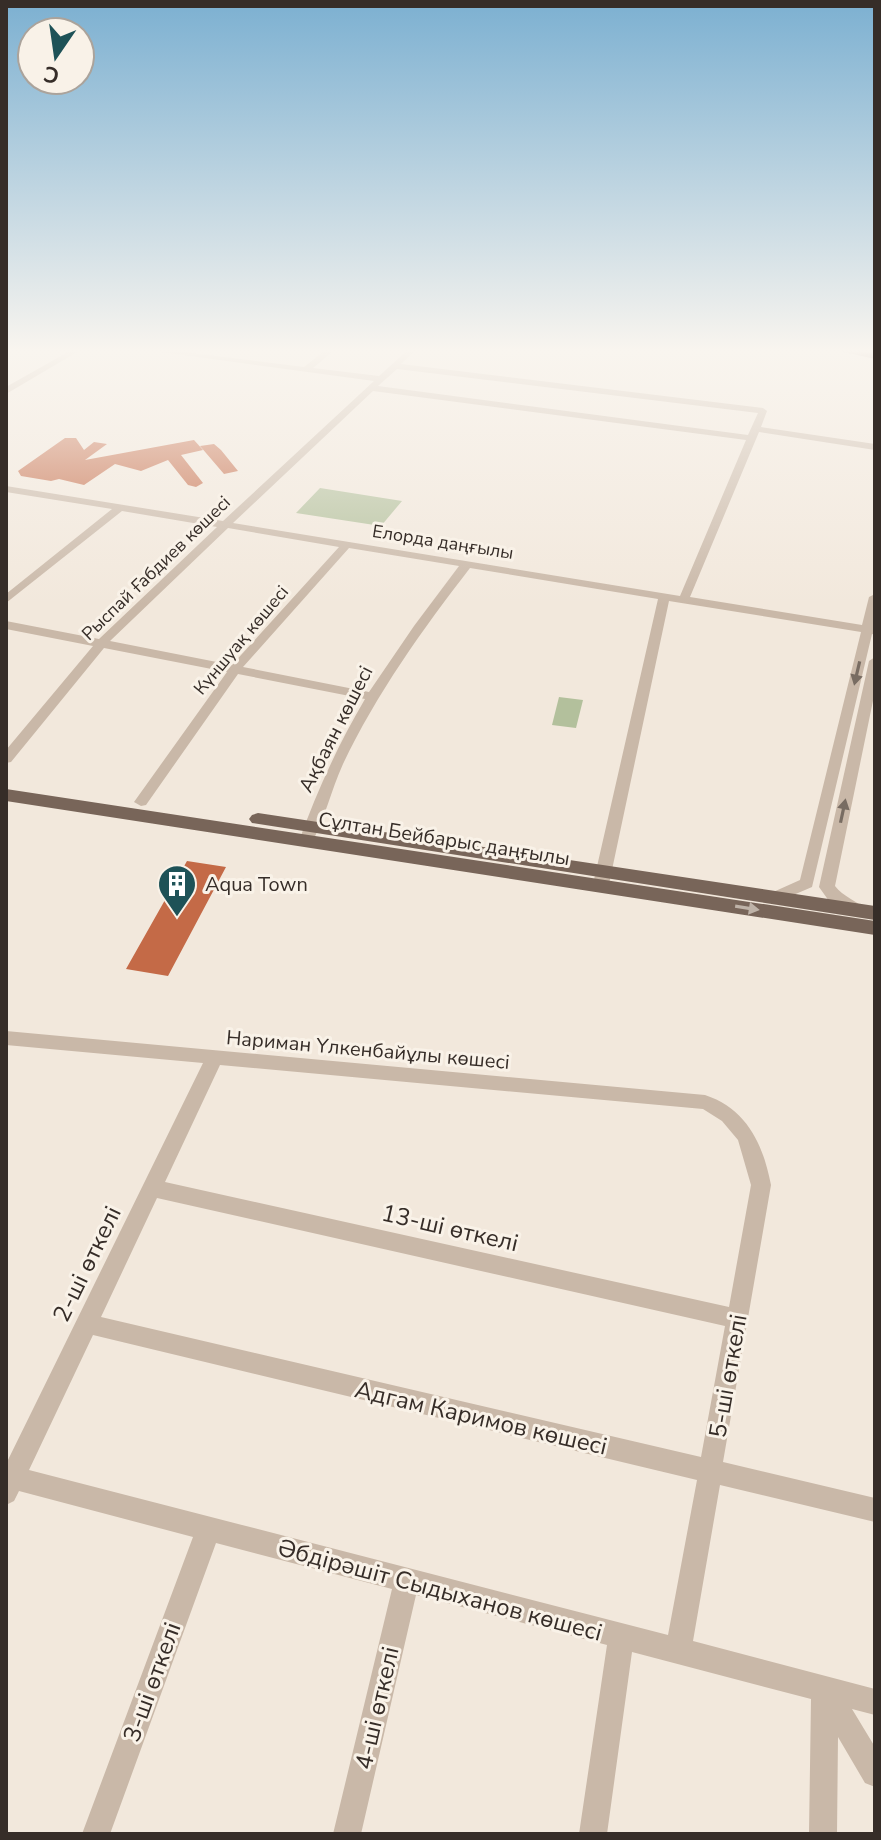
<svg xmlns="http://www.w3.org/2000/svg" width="881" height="1840" viewBox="0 0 881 1840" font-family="'Nunito Sans',sans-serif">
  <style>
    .green { fill: #b3c09c }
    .building { fill: #c46a47 }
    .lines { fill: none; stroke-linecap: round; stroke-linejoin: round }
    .minor { fill: #c9b8a8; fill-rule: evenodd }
    .major { fill: #786559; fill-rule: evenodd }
    .oneway { fill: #786c62 }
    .oneway2 { fill: #bfb3a8 }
    .labels { text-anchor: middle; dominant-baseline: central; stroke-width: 6; stroke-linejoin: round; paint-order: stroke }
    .far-street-label { font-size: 18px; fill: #362d28; stroke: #f9f2e8 }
    .street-label { font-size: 20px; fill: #362d28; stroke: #f9f2e8 }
    .poi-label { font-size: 20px; fill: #362d28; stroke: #f9f2e8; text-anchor: start }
    .near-street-label { font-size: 24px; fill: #362d28; stroke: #f9f2e8 }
  </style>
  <rect width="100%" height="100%" fill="#f2e8dc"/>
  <path class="green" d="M320,488L402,501L381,526L296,513Z
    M559,697L583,700L576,728L552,725Z"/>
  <path class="building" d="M65,438H76L84,450L94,442L107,444L85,460L194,440L203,450L181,455L203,483L196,487L188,485L168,460L141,471L115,464L84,485L59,479L51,481L21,476L18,471Z
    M214,444L221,450L238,471L224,474L200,446Z
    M187,861L226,867L168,976L126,969Z"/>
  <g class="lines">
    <path class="minor" d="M75,348H84L6,394V387Z
      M132,348H153L304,367L328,348H337L313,368L379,376L410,348H418L401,364L763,408L767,411L761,427L875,444V450L759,432L690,597L862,625L869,597L875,594V635L872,634L812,887L777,902L769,897L771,893L800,880L861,632L669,601L609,884L601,889L593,884L658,599L470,568C422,630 377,693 343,764C331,790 325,819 311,844H301L299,841C317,791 338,745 365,699L238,674L146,805L141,806L134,802L227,672L104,648L11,762L6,763V750L93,646L6,629V621L99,639L217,527L122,511L6,603V594L112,509L6,492V486L223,521L374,381ZM397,369L758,413L748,435L378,386ZM373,391L746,440L680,596L233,523ZM228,528L339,547L232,665L110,641ZM349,548L459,566L414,626L369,692L243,667Z
      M222,348H253L245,352Z
      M875,657V691L835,886C843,897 857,900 865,910L863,914L857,915L829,901L819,887L869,661Z
      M6,1031L705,1095C747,1109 763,1144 771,1185L723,1462L875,1498V1522L720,1485L693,1641L875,1689V1715L852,1709L875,1747V1787L865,1783L838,1737L837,1834H809L811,1699L632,1652L607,1834H579L607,1645L416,1595L361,1834H333L392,1589L216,1543L110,1834H82L193,1537L19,1491L14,1501L6,1505V1464L203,1063L6,1045ZM220,1065L703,1109L722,1121L738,1140L751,1185L729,1307L165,1182ZM157,1198L725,1326L701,1457L101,1317ZM93,1335L697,1480L668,1635L29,1470Z"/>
    <path class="major" d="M834,348L875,353V359L835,350Z
      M6,789L875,921V935L6,801Z
      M258,813L875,906V920L252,823L249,819L252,815Z"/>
  </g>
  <defs><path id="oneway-solid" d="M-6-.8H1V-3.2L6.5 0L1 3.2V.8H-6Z" transform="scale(2)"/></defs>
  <g class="oneway">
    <use href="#oneway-solid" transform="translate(857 673) rotate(103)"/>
    <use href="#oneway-solid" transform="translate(843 811) rotate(-78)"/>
  </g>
  <use class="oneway2" href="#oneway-solid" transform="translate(747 908) rotate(9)"/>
  <linearGradient id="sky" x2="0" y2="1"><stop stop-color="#7cb0d1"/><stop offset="0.58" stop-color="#f9f5ef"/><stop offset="1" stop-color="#f9f5ef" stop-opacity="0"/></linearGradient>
  <rect width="881" height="605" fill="url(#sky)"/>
  <defs>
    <g id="building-pin" transform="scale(2)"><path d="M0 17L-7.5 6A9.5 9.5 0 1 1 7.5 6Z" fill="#1e5257" stroke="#f9f2e8"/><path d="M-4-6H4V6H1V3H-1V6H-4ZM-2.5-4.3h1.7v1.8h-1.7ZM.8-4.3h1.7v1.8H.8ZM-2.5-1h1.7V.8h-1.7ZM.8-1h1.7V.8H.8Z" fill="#fff"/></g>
  </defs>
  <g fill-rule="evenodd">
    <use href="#building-pin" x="177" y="884"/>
  </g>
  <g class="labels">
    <g class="far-street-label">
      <text transform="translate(443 542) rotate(9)">Елорда даңғылы</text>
      <text transform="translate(156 568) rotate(-44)">Рыспай Ғабдиев көшесі</text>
      <text transform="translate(241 640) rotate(-50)">Күншуақ көшесі</text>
    </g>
    <g class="street-label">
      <text transform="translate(336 729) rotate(-63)">Ақбаян көшесі</text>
      <text transform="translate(444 839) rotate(9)">Сұлтан Бейбарыс даңғылы</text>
      <text transform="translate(368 1050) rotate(5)">Нариман Үлкенбайұлы көшесі</text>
    </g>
    <g class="poi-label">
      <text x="205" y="884">Aqua Town</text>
    </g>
    <g class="near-street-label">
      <text transform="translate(450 1228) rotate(13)">13-ші өткелі</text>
      <text transform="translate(87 1264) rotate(-64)">2-ші өткелі</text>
      <text transform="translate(728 1376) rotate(-80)">5-ші өткелі</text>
      <text transform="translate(481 1418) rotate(13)">Адгам Каримов көшесі</text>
      <text transform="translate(440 1590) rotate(15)">Әбдірәшіт Сыдыханов көшесі</text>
      <text transform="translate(152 1682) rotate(-70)">3-ші өткелі</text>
      <text transform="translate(377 1708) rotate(-77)">4-ші өткелі</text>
    </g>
  </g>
  <rect width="881" height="1840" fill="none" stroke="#362d28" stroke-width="16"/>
  <g transform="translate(56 56) rotate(193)"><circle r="38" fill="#f9f2e8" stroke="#aba39b" stroke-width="2"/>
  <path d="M0-6L14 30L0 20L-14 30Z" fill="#1e5257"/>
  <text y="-12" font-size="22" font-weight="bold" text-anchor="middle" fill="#362d28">С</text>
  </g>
</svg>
